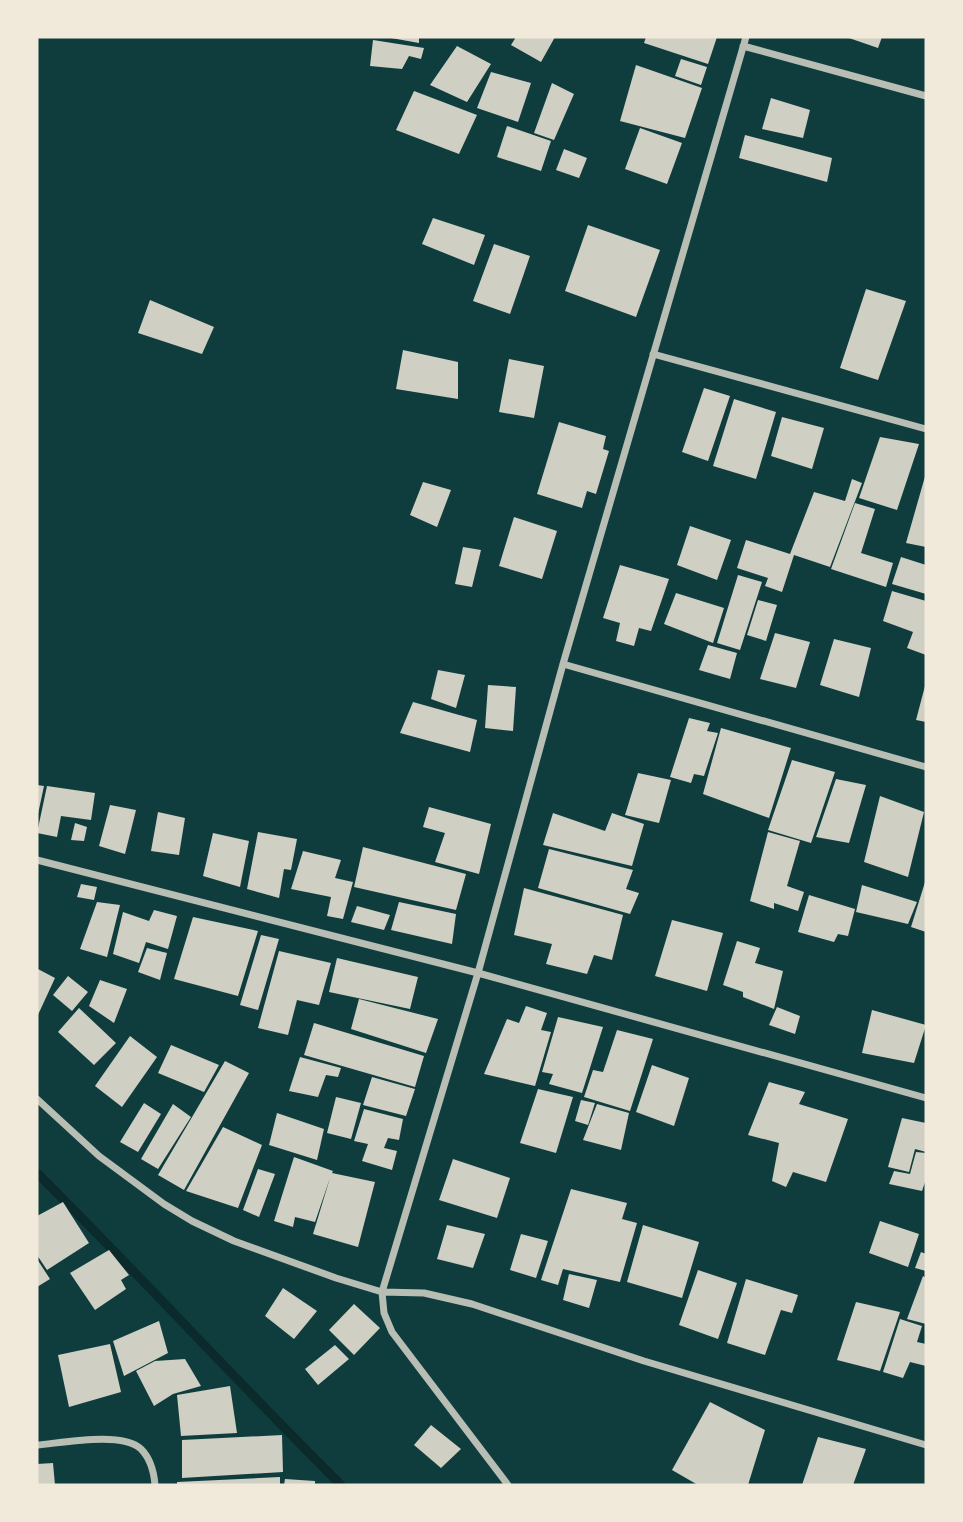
<svg xmlns="http://www.w3.org/2000/svg" width="963" height="1522" viewBox="0 0 963 1522" font-family="Overpass,sans-serif">
  <style>
    .lines { fill: none; stroke-linecap: round; stroke-linejoin: round }
    .stream { stroke: #0a2a2b; stroke-width: 9 }
    .building { fill: #cfcfc3 }
    .minor { stroke: #b8beb3; stroke-width: 7 }
  </style>
  <rect width="100%" height="100%" fill="#0f3d3e"/>
  <g class="lines">
    <path class="stream" d="M37,1173C140,1275 238,1383 341,1485"/>
  </g>
  <path class="building" d="M391,37H419V43L391,38Z
    M516,37H555L541,62L511,45Z
    M646,37H717L708,64L644,43Z
    M846,37H882L878,48Z
    M373,40L424,48L421,59L409,56L402,69L370,66Z
    M457,46L491,64L467,102L430,85Z
    M681,59L707,67L701,85L675,76Z
    M636,65L702,88L685,138L620,121Z
    M491,72L531,83L518,122L477,108Z
    M552,83L574,94L554,140L534,133Z
    M414,91L477,115L459,154L396,130Z
    M771,98L810,110L803,138L762,129Z
    M507,126L551,141L541,171L497,157Z
    M640,128L682,143L667,184L625,169Z
    M745,135L832,158L827,182L739,158Z
    M564,149L587,158L579,178L556,170Z
    M433,218L485,235L474,265L422,244Z
    M588,225L660,250L636,317L565,291Z
    M494,244L530,256L510,314L473,301Z
    M866,289L906,301L878,380L840,368Z
    M150,300L214,327L202,354L138,333Z
    M403,350L458,362V399L396,389Z
    M509,359L544,366L534,418L499,412Z
    M704,388L730,396L708,461L682,452Z
    M734,399L776,412L756,479L713,466Z
    M782,417L824,428L812,469L771,456Z
    M559,422L606,436L603,449L609,451L596,494L587,491L582,508L537,494Z
    M880,437L919,444L897,510L859,498Z
    M926,473V547L906,543Z
    M852,479L862,483L830,567L794,555L782,592L765,586L768,578L737,568L746,540L790,554L814,492L845,501Z
    M423,482L451,490L437,527L410,515Z
    M855,503L875,509L861,553L893,563L886,587L831,569Z
    M514,517L557,531L542,579L499,566Z
    M690,526L731,540L717,580L677,565Z
    M463,547L481,550L472,587L455,584Z
    M901,557L926,565V594L892,584Z
    M620,565L669,579L651,631L639,628L634,646L616,641L620,623L603,618Z
    M738,575L762,582L740,650L717,643Z
    M892,591L926,601V655L907,648L913,632L883,621Z
    M676,593L724,608L713,643L664,624Z
    M758,600L777,605L766,641L747,635Z
    M775,633L810,642L796,688L760,679Z
    M834,639L871,648L859,697L820,685Z
    M708,645L737,653L730,679L699,670Z
    M438,670L465,675L456,708L431,699Z
    M488,685L516,687L513,731L485,728Z
    M925,686H926V722L916,720Z
    M413,702L477,720L470,752L400,733Z
    M689,718L710,723L707,731L718,733L704,776L694,774L691,783L670,777Z
    M721,728L791,748L769,818L703,794Z
    M792,760L835,772L811,843L768,830Z
    M638,773L671,780L659,823L625,815Z
    M836,779L866,785L849,843L816,837Z
    M37,785L44,786L38,814H37Z
    M47,786L95,793L91,820L61,816L57,837L37,833Z
    M880,796L924,812L908,877L864,862Z
    M110,805L136,810L125,854L99,846Z
    M429,807L491,824L479,874L435,862L445,833L423,827Z
    M158,812L185,818L179,855L151,851Z
    M553,813L605,831L612,813L644,824L632,866L543,845Z
    M75,823L87,827L84,841L71,840Z
    M258,832L297,839L291,870L284,869L279,898L247,889Z
    M768,832L800,841L787,886L804,892L798,911L774,903V909L750,901Z
    M213,833L249,841L240,887L203,876Z
    M363,847L466,874L456,910L354,887Z
    M549,849L633,870L626,889L639,893L630,914L538,888Z
    M303,851L341,860L335,878L353,882L343,919L327,916L331,897L291,889Z
    M926,879V932L911,927Z
    M81,884L97,887L94,900L77,897Z
    M862,885L917,902L908,924L856,912Z
    M524,888L623,915L612,960L594,955L587,974L546,964L552,944L514,935Z
    M809,895L855,909L848,936L838,934L834,942L798,932Z
    M97,902L120,905L107,957L80,949Z
    M399,902L456,914L452,944L391,930Z
    M357,906L390,915L384,930L351,922Z
    M154,910L177,916L168,949L146,942L139,963L113,954L123,912L149,921Z
    M193,917L258,931L238,996L174,979Z
    M672,920L723,933L707,991L655,976Z
    M261,935L279,939L258,1010L240,1005Z
    M737,941L760,948L755,963L783,971L774,1009L743,997V992L723,985Z
    M147,948L167,953L160,980L138,972Z
    M279,951L331,963L319,1005L297,1000L288,1035L258,1028Z
    M337,958L418,977L410,1009L329,992Z
    M38,969L55,978L37,1017V972Z
    M68,976L88,992L72,1011L53,995Z
    M100,980L127,989L114,1023L89,1006Z
    M359,999L438,1019L426,1053L351,1029Z
    M526,1006L547,1013L541,1030L551,1032L535,1086L484,1074L507,1019L519,1023Z
    M777,1007L800,1016L795,1034L769,1025Z
    M79,1008L116,1043L94,1065L58,1032Z
    M872,1010L926,1025L914,1063L862,1053Z
    M558,1017L603,1027L582,1093L549,1084L553,1074L542,1072Z
    M314,1023L424,1056L415,1087L304,1055Z
    M617,1030L653,1039L630,1111L584,1097L593,1070L603,1072Z
    M130,1036L157,1057L122,1107L95,1086Z
    M171,1045L219,1065L204,1092L158,1073Z
    M300,1057L341,1068L338,1077L326,1075L318,1097L289,1091Z
    M225,1061L249,1073L184,1190L158,1175Z
    M652,1065L689,1078L674,1126L636,1112Z
    M372,1077L415,1089L406,1116L363,1105Z
    M769,1082L805,1092L799,1104L848,1119L826,1182L793,1172L786,1187L772,1181L779,1143L748,1135Z
    M538,1089L573,1097L556,1153L520,1143Z
    M336,1097L361,1103L351,1139L327,1133Z
    M581,1100L595,1103L588,1125L575,1121Z
    M144,1103L161,1114L138,1152L120,1142Z
    M173,1104L191,1117L158,1169L141,1159Z
    M597,1104L629,1113L621,1150L583,1140Z
    M364,1109L403,1119L399,1140L388,1138L384,1148L397,1151L392,1170L362,1161L368,1144L354,1141Z
    M277,1113L324,1129L317,1160L269,1145Z
    M902,1118L926,1123V1152L915,1149L909,1172L888,1167Z
    M223,1127L262,1145L238,1208L186,1191Z
    M916,1152L926,1153V1179L922,1191L889,1184L894,1171L910,1174Z
    M294,1157L333,1171L332,1173L375,1182L358,1247L313,1234L330,1178L315,1222L295,1217L293,1227L274,1221Z
    M453,1159L510,1178L497,1218L439,1200Z
    M258,1169L275,1174L259,1217L243,1210Z
    M571,1189L627,1203L622,1219L637,1223L620,1282L563,1269L558,1285L541,1280Z
    M63,1202L89,1243L47,1270L37,1255V1216Z
    M880,1221L919,1234L908,1267L869,1253Z
    M447,1225L485,1234L473,1268L437,1259Z
    M643,1225L699,1242L682,1298L627,1282Z
    M521,1234L548,1241L536,1278L510,1270Z
    M109,1250L129,1275L121,1280L126,1289L95,1310L70,1273Z
    M921,1252L926,1254V1271L915,1268Z
    M37,1259L50,1279L37,1287Z
    M698,1270L737,1283L718,1339L679,1325Z
    M569,1274L597,1280L589,1308L563,1300Z
    M923,1276L926,1278V1324L907,1319Z
    M746,1279L798,1295L792,1313L781,1310L765,1355L727,1343Z
    M283,1288L317,1311L294,1339L265,1316Z
    M856,1302L900,1312L880,1371L837,1360Z
    M354,1304L380,1328L354,1355L329,1330Z
    M900,1319L922,1326L917,1342L926,1344V1366L910,1362L903,1378L883,1372Z
    M159,1321L168,1353L124,1376L113,1341Z
    M110,1344L121,1392L69,1407L58,1355Z
    M335,1345L349,1359L318,1385L305,1369Z
    M185,1359L201,1386L173,1394L154,1406L136,1371L155,1361Z
    M230,1386L237,1433L181,1436L177,1395Z
    M710,1402L765,1430L748,1485H698L672,1470Z
    M431,1425L461,1449L441,1468L414,1445Z
    M282,1435L283,1472L182,1478V1440Z
    M818,1437L866,1449L853,1485H802Z
    M53,1463L55,1485H37V1464Z
    M280,1477V1485H177V1482Z
    M285,1479L315,1481V1485H284Z"/>
  <g class="lines">
    <path class="minor" d="M743,46L926,96
      M653,354L926,429
      M563,664L926,767
      M37,860L478,973L926,1098
      M37,1099L99,1156L164,1204L192,1221L234,1241L336,1278L382,1292L424,1293L472,1304L644,1361L926,1445
      M37,1445C62,1443 122,1431 141,1449C150,1458 154,1473 155,1485
      M508,1485L392,1332L384,1313L382,1292L478,973L563,664L746,37"/>
  </g>
  <rect width="963" height="1522" fill="none" stroke="#f1e9da" stroke-width="77"/>
</svg>
